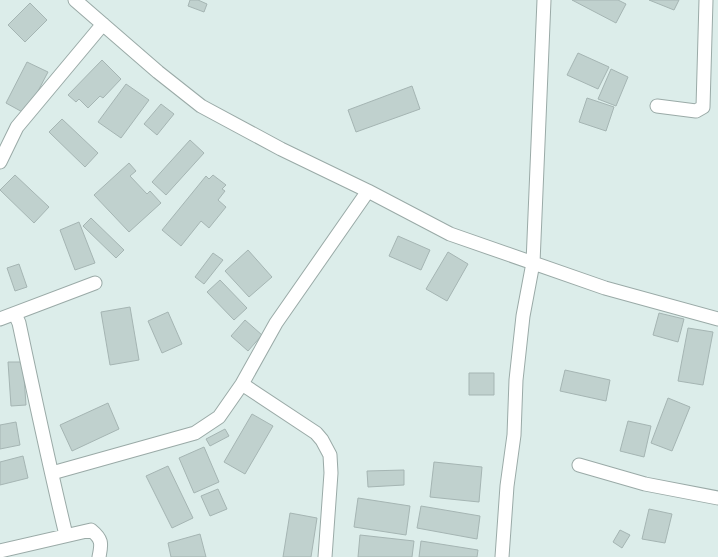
<svg xmlns="http://www.w3.org/2000/svg" width="718" height="557" viewBox="0 0 718 557" font-family="'Fira Sans',sans-serif">
  <style>
    .building { fill: #c0d1ce; stroke: #a5b5b3 }
    .lines { fill: none; stroke-linecap: round; stroke-linejoin: round }
    .minor-casing { stroke: #9aaaa7; stroke-width: 15 }
    .minor { stroke: #fff; stroke-width: 13 }
  </style>
  <rect width="100%" height="100%" fill="#dcedea"/>
  <path class="building" d="M190,0H198L207,4L204,12L188,6Z
    M572,0H618L626,4L616,23Z
    M649,0H679L674,10Z
    M30,3L47,20L25,42L8,25Z
    M578,53L609,67L598,89L567,75Z
    M102,60L121,79L103,98L100,96L88,108L79,99L76,102L68,95Z
    M27,62L48,72L26,114L6,103Z
    M611,69L628,77L616,106L598,99Z
    M126,84L149,100L121,138L98,122Z
    M412,86L420,109L356,132L348,110Z
    M587,98L614,107L606,131L579,122Z
    M161,104L174,114L157,135L144,124Z
    M62,119L98,153L85,167L49,132Z
    M190,140L204,153L166,195L152,182Z
    M129,163L136,171L130,176L147,194L150,191L161,203L129,232L94,195Z
    M15,175L49,207L34,223L0,190Z
    M213,175L226,185L222,189L225,191L218,200L226,207L209,228L201,221L181,246L162,230L206,176L209,179Z
    M91,218L124,250L116,258L83,226Z
    M79,222L95,263L75,270L60,230Z
    M398,236L430,250L421,270L389,256Z
    M248,250L272,277L249,297L225,271Z
    M448,252L468,264L447,301L426,289Z
    M213,253L223,260L204,284L195,277Z
    M19,264L27,287L15,291L7,268Z
    M220,280L247,308L234,320L207,292Z
    M130,307L139,360L110,365L101,312Z
    M168,312L182,344L162,353L148,321Z
    M659,313L684,319L678,342L653,335Z
    M245,320L262,335L248,351L231,336Z
    M688,328L713,332L703,385L678,381Z
    M8,362H23L26,405L11,406Z
    M565,370L610,380L606,401L560,391Z
    M469,373H494V395H469Z
    M668,398L690,407L672,451L651,443Z
    M108,403L119,429L72,451L60,425Z
    M252,414L273,426L245,474L224,462Z
    M628,421L651,426L644,457L620,451Z
    M16,422L20,445L0,449V425Z
    M225,429L229,436L210,446L206,439Z
    M204,447L219,482L194,493L179,458Z
    M23,456L28,478L0,485V462Z
    M434,462L482,467L479,502L430,497Z
    M168,466L193,518L172,528L146,476Z
    M404,470V485L368,487L367,471Z
    M218,489L227,509L210,516L201,496Z
    M358,498L410,506L406,535L354,527Z
    M421,506L480,516L477,539L417,528Z
    M649,509L672,514L665,543L642,539Z
    M290,513L317,518L311,557H283Z
    M620,530L630,535L622,548L613,542Z
    M200,534L206,557H171L168,543Z
    M360,535L414,541L412,557H358Z
    M421,541L478,550L477,557H419Z"/>
  <g class="lines">
    <g class="minor-casing">
      <path id="minor" d="M75,0L158,72L201,106L281,149L368,191L450,234L605,288L718,319
        M657,106L696,111L703,107L706,0
        M0,162L17,127L103,24
        M15,314L19,323C34,394 49,465 66,535
        M0,319L95,283
        M242,384L316,433L322,440L330,455L331,473L325,557
        M579,465L645,484L718,498
        M52,473L195,433L219,417L242,384L276,323L368,191
        M0,551L91,530C102,539 102,543 99,557
        M502,557L507,486L514,435L516,380L523,316L533,263L544,0"/>
    </g>
    <use href="#minor" class="minor"/>
  </g>
</svg>
